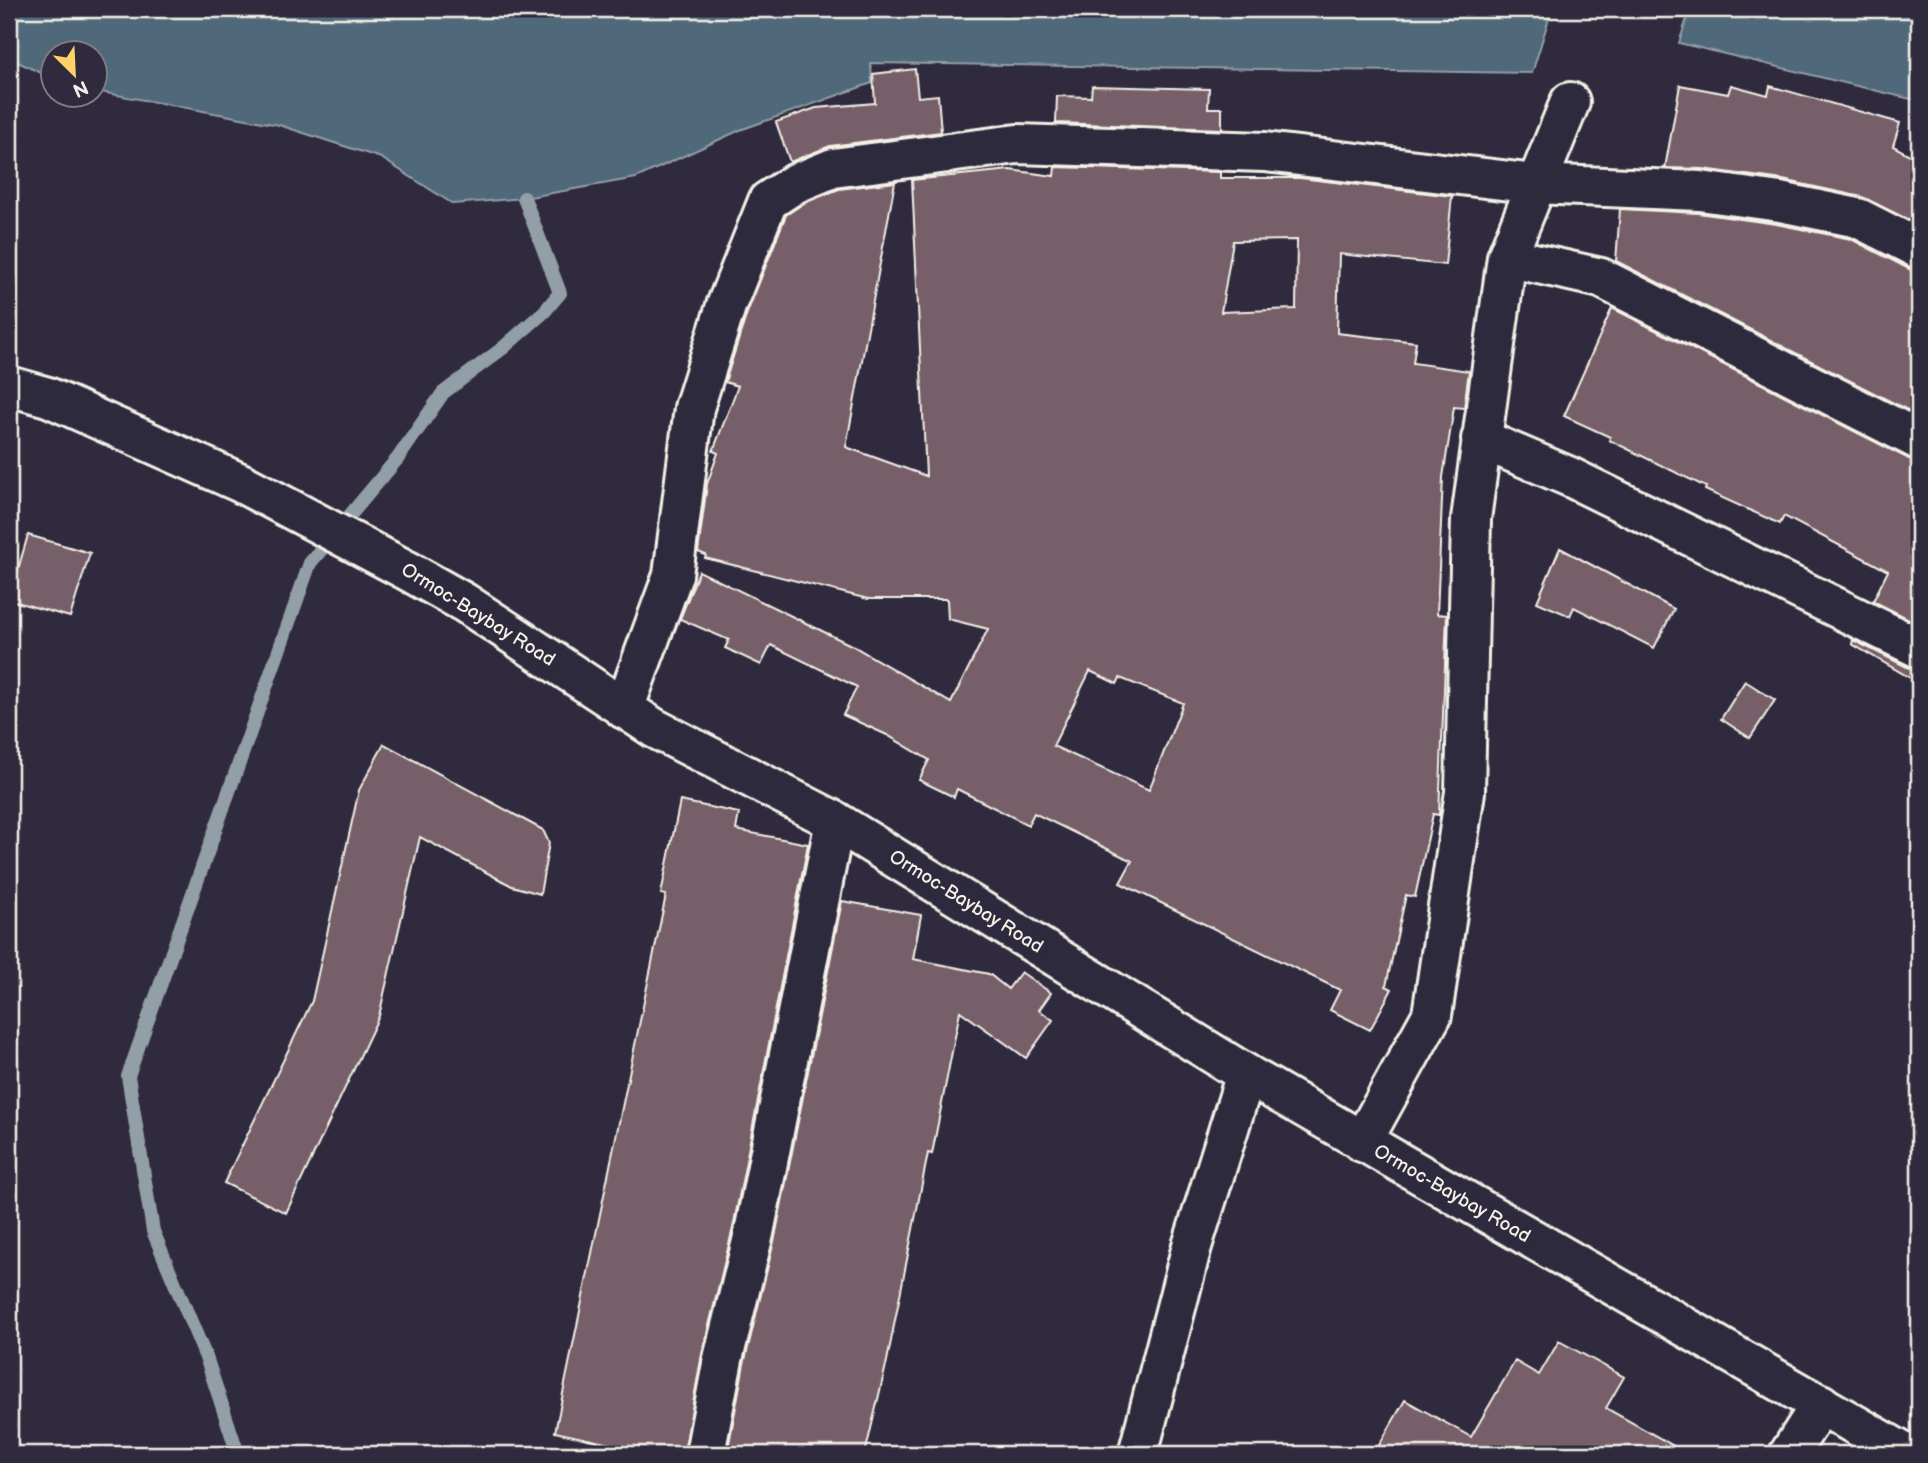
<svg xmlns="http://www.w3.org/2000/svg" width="1928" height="1463" viewBox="0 0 1928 1463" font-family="'Balsamiq Sans',sans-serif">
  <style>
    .water { fill: #50687a; stroke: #929fa6; stroke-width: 2 }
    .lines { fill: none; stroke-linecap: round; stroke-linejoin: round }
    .stream { stroke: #929fa6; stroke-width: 14 }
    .building { fill: #765e67; stroke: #f4f1e8; stroke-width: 2; fill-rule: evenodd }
    .street-casing { stroke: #f4f1e8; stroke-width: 44 }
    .highway-casing { stroke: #f4f1e8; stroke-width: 44 }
    .street { stroke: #2f2a3d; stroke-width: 38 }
    .highway { stroke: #2f2a3d; stroke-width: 38 }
    .labels { text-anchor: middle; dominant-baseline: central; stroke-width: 5; stroke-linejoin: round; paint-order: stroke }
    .street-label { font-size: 19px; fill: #f4f1e8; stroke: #2f2a3d }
  </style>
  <rect width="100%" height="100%" fill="#2f2a3d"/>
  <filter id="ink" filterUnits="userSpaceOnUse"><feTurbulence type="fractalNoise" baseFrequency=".0143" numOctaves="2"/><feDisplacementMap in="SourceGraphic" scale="14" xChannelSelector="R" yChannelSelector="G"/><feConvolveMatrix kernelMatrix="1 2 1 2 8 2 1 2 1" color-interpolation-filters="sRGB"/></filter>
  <g filter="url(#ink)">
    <path class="water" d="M9,9H1552L1532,73L871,63L872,83L740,130L636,178L524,198L453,204L381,158L279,125L95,91L94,52H52V78L9,58Z
      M1690,9H1919V101L1679,43Z"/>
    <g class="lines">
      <path class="stream" d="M238,1454L207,1360L153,1231L128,1076L310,563L398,458L443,393L503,348L544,312L560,293L524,198"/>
    </g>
    <path class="building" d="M915,69L918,97L938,95L941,132L830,146L790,162L776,122L816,108L875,103L873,74Z
      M1680,85L1728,94L1731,85L1768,95L1770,86L1900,123L1893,146L1919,160V225L1862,197L1783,180L1703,169L1665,168Z
      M1092,86L1209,89L1208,108H1222V129L1056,123L1057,96L1091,97Z
      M1055,167L1220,172V178H1300L1452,196L1445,265L1339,254L1337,333L1416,342L1413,363L1469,371L1464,408L1454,407L1443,477L1437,614L1447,615L1439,815L1433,814L1415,897L1406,895L1386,986L1392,989L1370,1030L1330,1010L1340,990L1120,883L1132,861L1034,813L1028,825L957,789L954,797L919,780L929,760L887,735L843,715L857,687L771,645L761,665L725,648L729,640L680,619L699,571L853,646L951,703L988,629L948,619L947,599H868L705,558L706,555L698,552L707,484L718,453L713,451L738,386L725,382L747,313L786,215L804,203L839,189L895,182L846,447L926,476L912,180L1010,170L1054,176ZM1297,240L1296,309L1221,312L1233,241ZM1090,671L1117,684L1120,678L1183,703L1149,790L1053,746Z
      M1620,209L1698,213L1776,224L1851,239L1909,269L1919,271V416L1616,261Z
      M1612,308L1909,459L1919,462V624L1873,601L1888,571L1784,516L1780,524L1705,490L1706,487L1609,440L1610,437L1564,416Z
      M28,535L90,553L70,617L9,600Z
      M1560,548L1674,609L1654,648L1574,607L1570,616L1537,602Z
      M1853,640L1909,668L1919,670V683L1852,644Z
      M1745,681L1775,700L1750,738L1721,719Z
      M384,744L543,830L549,843L540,894L512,886L420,837L379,1016L286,1213L224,1183L312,1001L359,790Z
      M680,801L739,813L736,830L808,844L733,1228L702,1354L684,1454H623L624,1447L555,1432L666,895L661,894Z
      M842,901L921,915L913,959L989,974L1008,989L1021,972L1051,993L1039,1010L1053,1020L1026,1058L960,1011L932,1154L928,1153L887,1361L865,1454H727L744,1364L775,1237Z
      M1559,1341L1624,1377L1606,1408L1688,1454H1374L1405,1400L1471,1437L1515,1361L1539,1375Z"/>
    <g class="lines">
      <g class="street-casing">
        <path id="street" d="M1507,257L1601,278L1919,440
          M1481,439L1570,477L1919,648
          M624,709L673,575L694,408L726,306L768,201L794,184L833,168L1017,144L1265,152L1535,184L1700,191L1780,202L1858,218L1919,249
          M1362,1142L1432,1015L1465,792L1471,519L1507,257L1570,102
          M705,1454L723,1359L754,1233L835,821
          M1138,1454L1192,1246L1246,1074
          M1789,1454L1821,1404"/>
      </g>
      <g class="highway-casing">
        <path id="highway" d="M9,386L48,397L241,483L408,571L465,603L654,728L835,821L1246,1074L1906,1454"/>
      </g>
      <use href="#street" class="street"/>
      <use href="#highway" class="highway"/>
    </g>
  </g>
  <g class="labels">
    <g class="street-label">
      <text transform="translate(478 615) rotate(32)">Ormoc-Baybay Road</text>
      <text transform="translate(966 902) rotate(32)">Ormoc-Baybay Road</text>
      <text transform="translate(1452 1194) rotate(30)">Ormoc-Baybay Road</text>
    </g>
  </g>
  <rect width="1928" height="1463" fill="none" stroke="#2f2a3d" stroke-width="35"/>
  <rect x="18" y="18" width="1893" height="1428" fill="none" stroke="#f4f1e8" stroke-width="2.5" filter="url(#ink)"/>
  <g transform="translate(74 74) rotate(156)"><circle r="33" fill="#2f2a3d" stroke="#7e7a81" stroke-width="2"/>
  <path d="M0-5L12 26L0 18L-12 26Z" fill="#ffd166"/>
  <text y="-10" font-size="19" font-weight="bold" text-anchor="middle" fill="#f4f1e8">N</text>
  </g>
</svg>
